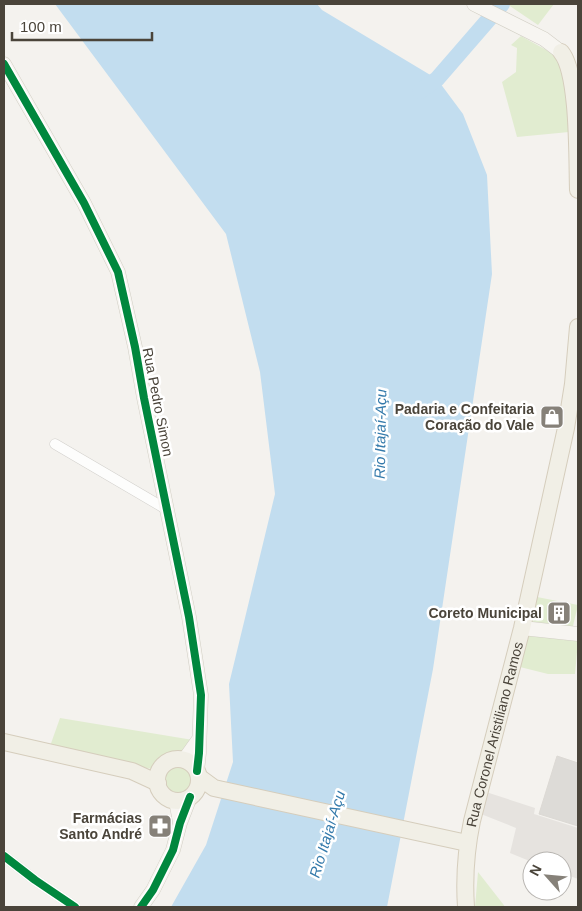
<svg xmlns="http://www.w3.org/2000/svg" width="582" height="911" viewBox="0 0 582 911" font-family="Helvetica,sans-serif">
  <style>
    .green { fill: #e1ecd0 }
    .parking { fill: #e6e3df }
    .water { fill: #c2ddef }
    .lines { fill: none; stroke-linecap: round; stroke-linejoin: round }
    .river { stroke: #c2ddef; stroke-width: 16 }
    .building { fill: #dddbd7; stroke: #dcd9d4 }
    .street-casing { stroke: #d2d0cc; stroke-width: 11 }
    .secondary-casing { stroke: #d2cfc5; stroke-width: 15 }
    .primary-casing { stroke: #d5cdbc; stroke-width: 18 }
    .street { stroke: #fdfdfc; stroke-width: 10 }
    .secondary { stroke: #f7f5f1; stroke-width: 14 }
    .primary { stroke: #f1efe6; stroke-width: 16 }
    .cycleway-casing { stroke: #fff; stroke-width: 11 }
    .cycleway { stroke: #00873e; stroke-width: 8 }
    .labels { text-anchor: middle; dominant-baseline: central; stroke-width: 5; stroke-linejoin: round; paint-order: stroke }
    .street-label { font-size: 14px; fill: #4a443a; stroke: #fff }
    .poi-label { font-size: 14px; font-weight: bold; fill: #4a443a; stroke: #fff; text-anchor: end }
    .water-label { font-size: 15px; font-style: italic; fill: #347aab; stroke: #fff }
  </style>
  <rect width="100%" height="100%" fill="#f4f2ee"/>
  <path class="green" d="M507,4H554L538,25Z
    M521,36L557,56L564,70L569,132L517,137L502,82L516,72L517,48L511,45Z
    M537,597L578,605L572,630L531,622Z
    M526,632L578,641L575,674H548L520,667Z
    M60,718L193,740L187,757L162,760L152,769L49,749Z
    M165 780a13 13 0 1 1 26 0a13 13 0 1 1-26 0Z
    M478,872L503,904L505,907H475Z"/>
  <path class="parking" d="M486,792L535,808L534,814L578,828V879L562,873V861L532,862L510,853L516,828L481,814Z"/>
  <path class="water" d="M55,4H317L322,10L437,79L463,114L487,175L492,274L433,669L387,907H171L206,845L233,762L229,684L275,494L260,372L226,234Z"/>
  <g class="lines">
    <path class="river" d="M420,91L437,79L502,4"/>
  </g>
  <path class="building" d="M561,605L565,609V615L560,619L554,617L552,611L555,606Z
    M557,756L578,763V826L539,814Z"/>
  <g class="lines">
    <g class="street-casing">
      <path id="street" d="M55,444L166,509
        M4,856L35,880L75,907"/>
    </g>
    <g class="secondary-casing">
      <path id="secondary" d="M474,4L544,39L561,52
        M4,64L84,203L118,272L135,347L144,398L189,617L201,695L199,753L197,771
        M522,628L578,634
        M184,760L199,739
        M176,801L180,822
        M141,907L153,890L173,850L180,823L190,797"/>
    </g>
    <g class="primary-casing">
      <g id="primary">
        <path d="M561,52C579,73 577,159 578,190"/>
        <path d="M4,742L132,771L158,783"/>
        <circle cx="178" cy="780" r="21"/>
        <path d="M199,777L214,788L467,843"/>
        <path id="s1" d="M466,907C464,878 466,850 472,821L522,628L566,428L573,384L578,327"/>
      </g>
    </g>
    <use href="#street" class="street"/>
    <use href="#secondary" class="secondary"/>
    <use href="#primary" class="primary"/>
    <g class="cycleway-casing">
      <path id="cycleway" d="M4,64L84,203L118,272L135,347L144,398L189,617L201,695L199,753L197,771
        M4,856L35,880L75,907
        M141,907L153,890L173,850L180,823L190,797"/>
    </g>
    <use href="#cycleway" class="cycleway"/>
  </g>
  <defs>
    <g id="shop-square" transform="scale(1.25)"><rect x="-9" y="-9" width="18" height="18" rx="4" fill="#868179" stroke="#fff"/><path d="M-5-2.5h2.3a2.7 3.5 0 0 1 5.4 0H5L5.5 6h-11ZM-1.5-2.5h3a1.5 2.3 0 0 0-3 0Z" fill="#fff"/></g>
    <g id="building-square" transform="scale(1.25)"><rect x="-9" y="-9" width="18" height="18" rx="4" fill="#868179" stroke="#fff"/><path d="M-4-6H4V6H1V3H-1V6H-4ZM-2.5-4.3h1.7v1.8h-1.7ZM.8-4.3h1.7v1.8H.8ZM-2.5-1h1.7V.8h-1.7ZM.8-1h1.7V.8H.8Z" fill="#fff"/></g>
    <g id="pharmacy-square" transform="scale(1.25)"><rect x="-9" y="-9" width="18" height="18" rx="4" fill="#868179" stroke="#fff"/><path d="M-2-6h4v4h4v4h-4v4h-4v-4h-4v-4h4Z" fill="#fff"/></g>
  </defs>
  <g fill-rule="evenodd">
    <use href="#shop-square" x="552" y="417"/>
    <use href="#building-square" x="559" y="613"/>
    <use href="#pharmacy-square" x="160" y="826"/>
  </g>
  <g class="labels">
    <g class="street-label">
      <text transform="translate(158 402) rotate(79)">Rua Pedro Simon</text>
      <text stroke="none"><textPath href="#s1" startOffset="176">Rua Coronel Aristiliano Ramos</textPath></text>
    </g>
    <g class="poi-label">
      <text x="534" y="409">Padaria e Confeitaria<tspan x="534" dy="16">Coração do Vale</tspan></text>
      <text x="542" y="613">Coreto Municipal</text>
      <text x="142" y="818">Farmácias<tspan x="142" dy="16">Santo André</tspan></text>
    </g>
    <g class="water-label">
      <text transform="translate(380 434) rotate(-89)">Rio Itajaí-Açu</text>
      <text transform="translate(327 834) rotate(-73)">Rio Itajaí-Açu</text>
    </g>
  </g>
  <rect width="582" height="911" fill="none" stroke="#4a443a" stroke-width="10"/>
  <g transform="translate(547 876) rotate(297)"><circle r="24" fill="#ffffff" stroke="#b7b4b0"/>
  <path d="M0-4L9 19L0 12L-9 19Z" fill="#868179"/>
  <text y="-8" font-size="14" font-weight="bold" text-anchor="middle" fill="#4a443a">N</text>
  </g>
  <path d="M12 32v8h140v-8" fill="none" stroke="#4a443a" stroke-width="2.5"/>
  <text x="20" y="32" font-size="15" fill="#4a443a" stroke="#ffffff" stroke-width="4" paint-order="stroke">100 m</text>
</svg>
